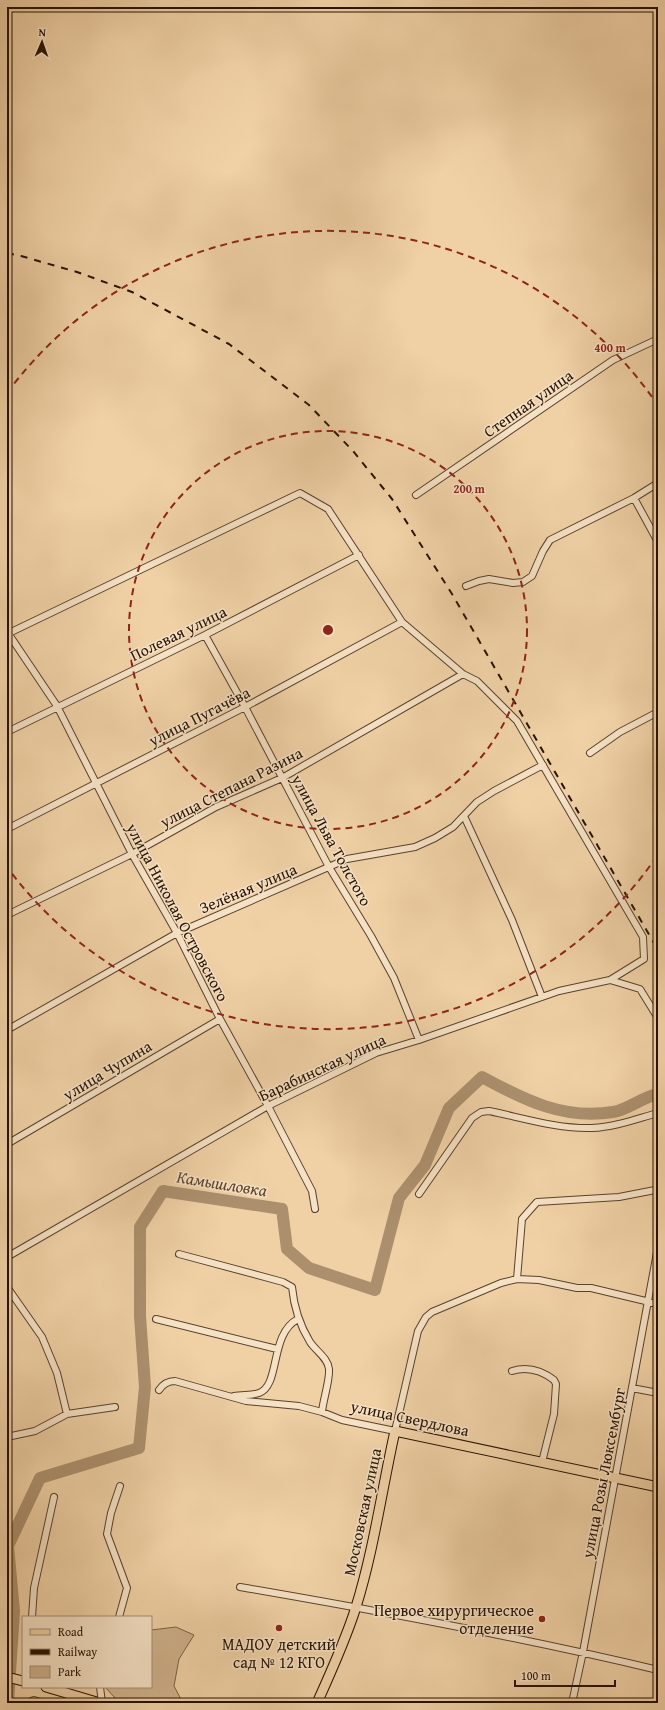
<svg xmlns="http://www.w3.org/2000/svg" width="665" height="1710" viewBox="0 0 665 1710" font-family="'Gentium Book Plus',serif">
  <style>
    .green { fill: #ceb18a; stroke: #7a6245 }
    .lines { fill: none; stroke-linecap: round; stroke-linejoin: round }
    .river { stroke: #ac906e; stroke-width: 12 }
    .street-casing { stroke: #59422a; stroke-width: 8 }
    .primary-casing { stroke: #271200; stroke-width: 11 }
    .street { stroke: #f5e1c5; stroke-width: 6 }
    .primary { stroke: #f0d1a6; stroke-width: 9 }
    .rail { stroke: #271200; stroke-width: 2; stroke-dasharray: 7 7; stroke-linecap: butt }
    .ring { fill: none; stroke: #8f2418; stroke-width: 2; stroke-dasharray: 7 5 }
    .poi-dot { fill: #8f2418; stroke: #f5e1c5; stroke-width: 1.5 }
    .labels { text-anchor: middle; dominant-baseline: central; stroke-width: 3; stroke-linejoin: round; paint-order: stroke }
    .street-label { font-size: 16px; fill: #271200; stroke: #f5e1c5 }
    .poi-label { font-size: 16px; fill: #271200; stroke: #f5e1c5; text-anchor: end }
    .water-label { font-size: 17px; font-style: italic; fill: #5c442c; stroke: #f5e1c5 }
    .centre { fill: #8f2418; stroke: #f5e1c5; stroke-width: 2 }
    .ring-label { font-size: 12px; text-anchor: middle; font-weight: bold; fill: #8f2418; stroke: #f5e1c5; stroke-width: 3; stroke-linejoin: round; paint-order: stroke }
  </style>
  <rect width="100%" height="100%" fill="#f0d1a6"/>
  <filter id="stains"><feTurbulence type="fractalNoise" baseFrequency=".005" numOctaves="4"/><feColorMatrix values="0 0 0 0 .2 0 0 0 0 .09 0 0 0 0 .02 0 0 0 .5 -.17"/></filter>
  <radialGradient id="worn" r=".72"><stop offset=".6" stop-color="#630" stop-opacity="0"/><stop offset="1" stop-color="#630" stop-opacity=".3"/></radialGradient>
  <path class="green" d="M176,1627L194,1635L179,1659L174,1686L183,1703H126L115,1698L105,1687H151V1630Z"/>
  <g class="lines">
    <path class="river" d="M8,1703L14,1611L8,1546L40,1478L139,1448L145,1387L140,1316V1227L163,1191L282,1209L287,1249L309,1268L375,1290L399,1198L425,1165L449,1108L482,1077C524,1100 564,1120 613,1112C628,1110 642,1097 658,1094"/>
    <g class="street-casing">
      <path id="street" d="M416,495L613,360L658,339
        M634,498L658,542
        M466,586L479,581L489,579L513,583L523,582L532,576L543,551L550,540L634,498L658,483
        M8,633L57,706L132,854L177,933L220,1019L268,1106L312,1191L315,1209
        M7,634L300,493L328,509L402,622L463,674L477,681L517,721L643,937L644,959L610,980
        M205,635L245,707L329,867L371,936L394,978L419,1040
        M7,732L205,635L359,555
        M590,753L620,732L658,712
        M464,816L512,920L542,997
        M7,829L245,707L402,622
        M7,915L132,854L216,807L282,778L463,674
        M7,1030L177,933L347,859L415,847L435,838L453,827L477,802L494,791L543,765
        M7,1144L220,1019
        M419,1194L472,1118L481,1112L489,1111C523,1118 558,1129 592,1128C615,1127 636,1119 658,1113
        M179,1254L283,1282L292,1287C294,1308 299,1324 310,1342C316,1351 328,1358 329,1369C330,1380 323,1400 322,1412
        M7,1257L268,1106L376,1053L419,1040L559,991L610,980L640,989L658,1018
        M517,1279L522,1219L537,1202L619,1197L655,1190L658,1194
        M7,1287L42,1337L57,1373L67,1414
        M156,1319L277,1349
        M512,1371C528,1366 541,1370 554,1380L556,1384L554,1414L542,1462
        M632,1388L658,1393
        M159,1390C163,1384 168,1381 175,1381L246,1401L299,1406L322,1412L342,1420L395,1431L418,1331L426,1317L432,1312L501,1283L517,1279L539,1280L577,1288H591L658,1304
        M234,1396C242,1394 251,1396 259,1393C281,1385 269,1334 298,1319
        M7,1437L35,1431L67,1414L115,1407
        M240,1587C380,1611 520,1637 658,1670
        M32,1617L34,1588L54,1497
        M119,1617L127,1588L107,1534L111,1513L120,1486
        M100,1687L102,1703
        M26,1703L34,1700L44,1703
        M572,1703L583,1652L658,1247"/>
    </g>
    <g class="primary-casing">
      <path id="primary" d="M7,1677L23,1681
        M46,1687L100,1703
        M317,1703C331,1672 346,1639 356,1607C374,1549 382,1489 395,1431L658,1487"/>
    </g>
    <use href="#street" class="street"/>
    <use href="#primary" class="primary"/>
    <path class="rail" d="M7,253L21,256L77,272L132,292L229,344L309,405L353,451L392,499L452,594L658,950"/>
  </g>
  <g class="ring">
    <circle cx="328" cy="630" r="199"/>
    <path d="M657 856A399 399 0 0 1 7 867M7 393A399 399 0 0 1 657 404"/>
  </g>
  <g class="poi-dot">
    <circle cx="542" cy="1619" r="4"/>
    <circle cx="279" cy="1628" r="4"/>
  </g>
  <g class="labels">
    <g class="street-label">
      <text transform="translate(528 403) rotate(-35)">Степная улица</text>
      <text transform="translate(178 633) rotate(-26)">Полевая улица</text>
      <text transform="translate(199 716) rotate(-27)">улица Пугачёва</text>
      <text transform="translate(231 787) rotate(-27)">улица Степана Разина</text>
      <text transform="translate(332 840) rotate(61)">улица Льва Толстого</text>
      <text transform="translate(248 888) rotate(-23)">Зелёная улица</text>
      <text transform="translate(178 912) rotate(62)">улица Николая Островского</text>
      <text transform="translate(322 1067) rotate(-25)">Барабинская улица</text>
      <text transform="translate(107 1070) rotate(-31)">улица Чупина</text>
      <text transform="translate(410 1418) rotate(12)">улица Свердлова</text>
      <text transform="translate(603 1473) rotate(-79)">улица Розы Люксембург</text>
      <text transform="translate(362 1512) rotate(-78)">Московская улица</text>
    </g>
    <g class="poi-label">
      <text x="534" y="1610">Первое хирургическое<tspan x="534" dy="18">отделение</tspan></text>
      <text x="279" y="1644" text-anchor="middle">МАДОУ детский<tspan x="279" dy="18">сад № 12 КГО</tspan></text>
    </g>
    <g class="water-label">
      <text transform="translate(222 1183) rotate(9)">Камышловка</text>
    </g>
  </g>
  <circle cx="328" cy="630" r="6" class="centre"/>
  <g class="ring-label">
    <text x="610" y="352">400 m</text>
    <text x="469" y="493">200 m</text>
  </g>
  <rect width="665" height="1710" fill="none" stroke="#f0d1a6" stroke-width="24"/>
  <rect x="8" y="8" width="649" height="1694" fill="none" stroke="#271200" stroke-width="2"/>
  <rect x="12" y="12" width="641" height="1686" fill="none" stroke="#271200"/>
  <rect x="22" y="1616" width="130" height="72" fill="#f5e1c5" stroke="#a38e76"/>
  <rect x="30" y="1629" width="20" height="6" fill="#f0d1a6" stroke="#a38e76"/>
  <text x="58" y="1636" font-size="12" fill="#271200">Road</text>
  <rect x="30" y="1649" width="20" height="6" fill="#271200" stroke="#a38e76"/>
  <text x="58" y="1656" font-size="12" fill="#271200">Railway</text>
  <rect x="30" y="1666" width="20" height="12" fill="#ceb18a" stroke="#a38e76"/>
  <text x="58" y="1676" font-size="12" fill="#271200">Park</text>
  <g transform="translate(42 42) rotate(2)" stroke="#f5e1c5" stroke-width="3" paint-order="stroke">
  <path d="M0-3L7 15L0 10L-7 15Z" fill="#271200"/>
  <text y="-6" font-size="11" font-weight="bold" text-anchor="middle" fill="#271200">N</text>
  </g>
  <path d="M515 1680v6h100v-6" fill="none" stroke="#271200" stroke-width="2"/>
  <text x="521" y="1680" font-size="12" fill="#271200" stroke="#f5e1c5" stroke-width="3" paint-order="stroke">100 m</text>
  <rect width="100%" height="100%" filter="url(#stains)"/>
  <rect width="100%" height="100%" fill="url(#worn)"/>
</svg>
